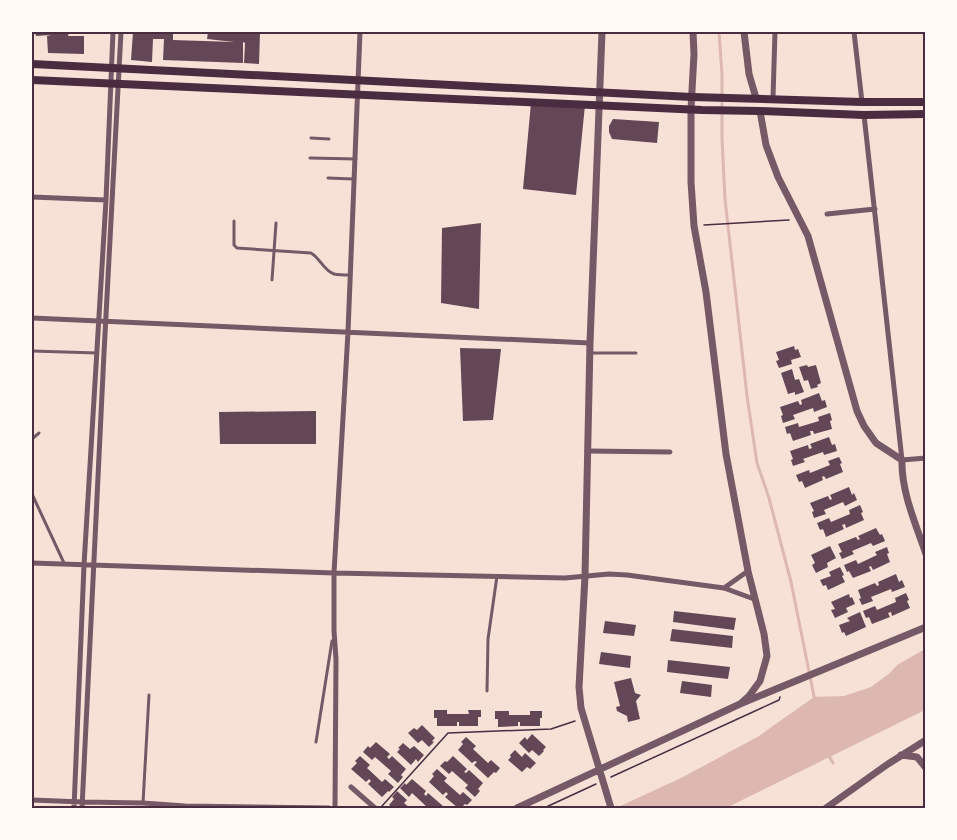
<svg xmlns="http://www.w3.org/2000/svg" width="957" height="840" viewBox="0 0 957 840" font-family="Cabin,sans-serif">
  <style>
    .water { fill: #dcb8b0 }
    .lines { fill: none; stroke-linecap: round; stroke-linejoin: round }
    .stream { stroke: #dcb8b0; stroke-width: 3 }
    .building { fill: #644757 }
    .path { stroke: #4a2c40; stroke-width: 1.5 }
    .service { stroke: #755966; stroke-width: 3 }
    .minor { stroke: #755966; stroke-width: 5 }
    .tertiary { stroke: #755966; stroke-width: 7 }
    .primary { stroke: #4a2c40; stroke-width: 8 }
    .neatline { fill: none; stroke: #4a2c40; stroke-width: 2 }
  </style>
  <rect width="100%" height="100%" fill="#f7e1d7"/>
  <path class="water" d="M925,649L926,710L923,711L726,808H616L683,777L759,736L814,697L844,696L871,687L890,673L897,665Z"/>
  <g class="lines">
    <path class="stream" d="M719,32L722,75V139L725,199L747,396L757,463L769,498L791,582L815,701
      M828,754L833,763"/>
  </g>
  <path class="building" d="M35,32H69L68,36H84V54L48,53L47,36L51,35L36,36Z
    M133,32H173V40L234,42L207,39L208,32H260L259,64L244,63L245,43L243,42V63L163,60L164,39H153L152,62L131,60Z
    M531,103L585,105L576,195L523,189Z
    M613,119L659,122L657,143L612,139L609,132V126Z
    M481,223L479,309L441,303L442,228Z
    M794,346L795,350L798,349L801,357L791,360L792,364L779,368L776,361L779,360L776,352Z
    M460,348L501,349L493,420L463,421Z
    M807,365L808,367L816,365L821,383L817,385L818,387L811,389L808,380L804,381L799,367Z
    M792,369L795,380L799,379L804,392L795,395V392L788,394L781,373Z
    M819,393L822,401L825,400L827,407L814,412L813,408L793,415L795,419L783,423L781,416L783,415L780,407L798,401L800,405L802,404L801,400Z
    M316,411V444H220L219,412Z
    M830,413L832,420L830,421L832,429L814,434L813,431H810L811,435L793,441L790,433L787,434L785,427L798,423L799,427L819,421L818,417Z
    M829,437L832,445L835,444L837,451L824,455L823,452L803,459L805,462L793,466L791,460L793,459L790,451L808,445L809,449L812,448L810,444Z
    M839,457L842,463L840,464L843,472L826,479L824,476L822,477L823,480L805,488L802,481L799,482L796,475L809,470L810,473L830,465L828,461Z
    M849,487L852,495L854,493L857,500L845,506L843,502L824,510L826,514L814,518L812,512L814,511L810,503L828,496L830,500L832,499L830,495Z
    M860,505L863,512L861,513L864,520L846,528L845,524L842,525L844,529L826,537L823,529L820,530L817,523L829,518L831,522L850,514L849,510Z
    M876,528L880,535L882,534L885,541L873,546L871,543L852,551L854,554L842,559L839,553L842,552L838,544L856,537L858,540L860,539L858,536Z
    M830,546L836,558L827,563L828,567L816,573L812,565L815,563L811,555Z
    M887,547L889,553L887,554L890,562L873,570L871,566L869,567L871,571L853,578L849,571L847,572L844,565L856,560L858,564L877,555L875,552Z
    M840,567L844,575L842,576L845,582L828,590L826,585L823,586L820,580L831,576L829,572Z
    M896,574L899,582L902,580L905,587L892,592L891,589L871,597L873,601L862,605L859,599L861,598L858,590L875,583L877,586L879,585L878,582Z
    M906,593L909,600L907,601L910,608L892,616L891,612L888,613L890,617L872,624L869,617L866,618L863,611L875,606L877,610L896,602L895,598Z
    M849,594L850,598L852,597L855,604L846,608L848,612L835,618L831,610L835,609L831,602Z
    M674,611L736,618L734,630L673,622Z
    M860,612L866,627L846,636L844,632L842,633L839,625L850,621L847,618Z
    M605,621L636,625L634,636L603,633Z
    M672,629L733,636L732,648L670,641Z
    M601,652L631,656L630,668L599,664Z
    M668,660L730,667L728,679L667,672Z
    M631,678L635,693L641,695L636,701L640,719L628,722L627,716L617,711L616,707L620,706L614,682Z
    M682,681L712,685L711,697L680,693Z
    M434,710H447V714H469L468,710H481V717H478V726H459V722H457V726H437V718H434Z
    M495,711H509V715H530V711H542V718H540V726H520V722H518V726L498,727V719H495Z
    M422,725L435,738L432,741L434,742L429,747L422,740L418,743L408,733L414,728L417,730Z
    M532,734L546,747L543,750L544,751L539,756L532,750L529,753L519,743L525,737L527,740Z
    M466,737L476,746L473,749L488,763L491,760L500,768L496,773L494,772L488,778L474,765L477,762L475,761L472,763L458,750L463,744L461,742Z
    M376,742L390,754L387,757L389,759L392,756L406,769L401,775L403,777L398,783L388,774L391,771L375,757L372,760L363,752L368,746L370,748Z
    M403,743L410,749L414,746L424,755L418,762L416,759L411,765L397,752L400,749L398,748Z
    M515,750L522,757L525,753L536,763L530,769L527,767L522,772L508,760L511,757L510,755Z
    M360,756L370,765L367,768L382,782L385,779L394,787L389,792L388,791L382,797L368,784L371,781L369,779L366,782L351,769L357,763L355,761Z
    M453,756L467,769L464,772L466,773L469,770L483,783L478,789L480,791L475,797L465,788L468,785L452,771L449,774L440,766L445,761L447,762Z
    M437,769L447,778L444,781L460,795L463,792L472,800L467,805L465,804L461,808H458L445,797L448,794L446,792L443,795L429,782L434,776L432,774Z
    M412,779L426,791L424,794L426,796L428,793L443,806L440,808H426L427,807L412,793L409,797L400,788L405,783L406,785Z
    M397,791L407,800L404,803L410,808H393L389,805L394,799L392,797Z"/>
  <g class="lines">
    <path class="path" d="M704,225L789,220
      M611,777L779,700L780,697
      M382,806L448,733L551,729L575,721
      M544,808L596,784"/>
    <path class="service" d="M311,138L329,139
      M310,158L356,159
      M328,178L353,179
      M234,221V245L237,248L311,253C320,258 324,271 334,274C339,275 346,275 350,275
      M272,280L276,223
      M32,351L97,353
      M590,353H636
      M32,439L39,433
      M32,494L64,563
      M487,691L488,639L497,576
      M316,742L332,641
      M143,803L149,695"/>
    <path class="minor" d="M854,32L862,102
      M773,98L775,32
      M864,115L902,460L926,458
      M32,197L106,200
      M827,214L875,209
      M32,318L590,343
      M587,451L670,452
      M32,563L334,573L565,578L609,574L627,575L724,588L754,599
      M724,588L748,571
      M351,787L375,808
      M32,800L83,802L143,803L185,806L329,808
      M74,808L84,565L106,200L113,32
      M82,808L104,353L121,32
      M335,808L336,659L334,631V573L348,332L360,32"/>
    <path class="tertiary" d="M602,32L590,343L585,576L579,687L581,708L611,808
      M693,32L694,54L691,109V182L694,226L706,292L726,454L748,571L764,634L767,656L760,681L749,696L740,704
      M744,32L749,74L756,98
      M760,111L766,145L778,177L808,236L857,411L864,426L876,443L902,460C901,491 916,525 926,554
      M901,755L917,757L926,768
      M517,808L740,704L926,627
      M826,808L888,764L926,740"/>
    <path class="primary" d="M32,64L692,97L862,102H926
      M32,80L702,110L760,111L864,115L926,114"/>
  </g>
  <rect width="957" height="840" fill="none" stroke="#fffaf5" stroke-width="66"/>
  <rect x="33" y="33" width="891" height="774" class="neatline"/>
</svg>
